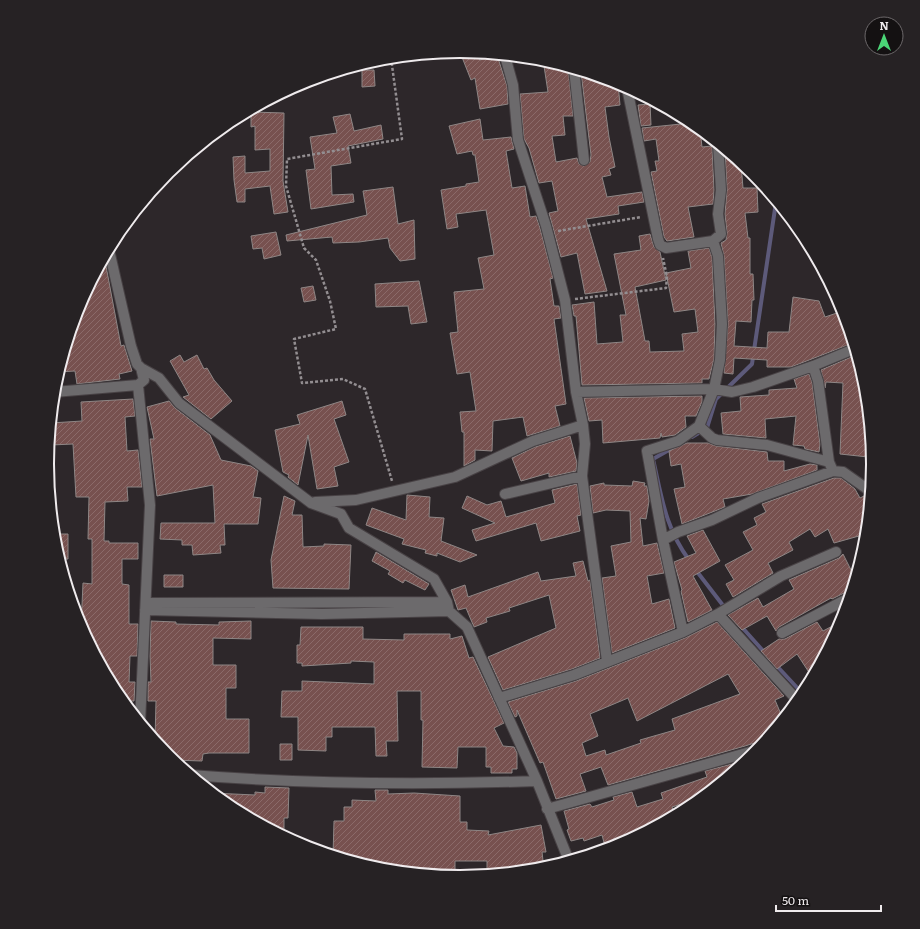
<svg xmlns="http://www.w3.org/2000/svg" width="920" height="929" viewBox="0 0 920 929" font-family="Literata,serif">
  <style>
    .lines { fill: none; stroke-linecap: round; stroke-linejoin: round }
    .stream { stroke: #5d5a7a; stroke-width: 4 }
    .building { fill: url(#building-hatch); stroke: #8e8685; fill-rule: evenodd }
    .minor-casing { stroke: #484245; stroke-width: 12 }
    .path { stroke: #938e91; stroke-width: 2.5; stroke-dasharray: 3 2; stroke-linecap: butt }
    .minor { stroke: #6c6a6c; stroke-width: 10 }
    .rim { fill: none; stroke: #efebed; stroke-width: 2 }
  </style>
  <defs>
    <pattern id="building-hatch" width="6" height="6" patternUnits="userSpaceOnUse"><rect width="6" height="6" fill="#77514f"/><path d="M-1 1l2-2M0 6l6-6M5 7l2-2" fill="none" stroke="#8b6a69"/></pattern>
  </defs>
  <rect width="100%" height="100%" fill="#2d272a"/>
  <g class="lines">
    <path class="stream" d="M692,437L707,428L716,399L752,364L776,202
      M676,446L653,459C662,498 665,527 689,560
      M695,569L725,608
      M740,625L765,653
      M775,664L803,694"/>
  </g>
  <path class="building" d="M460,52L476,53L480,60L497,55L507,86L508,104L480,109L475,78L471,80Z
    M556,64L568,68L573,116H563L565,135L552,136L556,162L577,158L579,164L584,166L590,162L591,155L581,72L618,83L620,105L605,107L609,137L615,167L609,169L611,175L602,177L607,197L642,192L644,202L618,206L619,214L586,219L607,291L585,294L577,253L561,257L549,213L558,211L552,181L539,183L529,148L524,139L520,94L548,92L544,66Z
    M362,70H374L375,86L362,87Z
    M650,104L651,125L641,126L638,105Z
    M251,112L284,113L283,181L288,212L274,214L270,186L245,189V202H237L234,180L233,157L245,156V173L270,171V149L255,150V126L251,127Z
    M350,114L354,131L381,125L383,139L348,146L351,163L331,166L332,195L353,194L354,202L311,209L306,170L315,169L310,137L337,133L333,117Z
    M680,116L700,129L702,147L712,146L714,190L713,204L688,207L694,237L667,241L664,237L651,172L657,171L655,161H659L656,139L644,141L642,128L681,124Z
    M480,119L483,140L511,137L514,149L506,151L512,188L525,186L530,217L536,216L540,228L553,278L550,279L554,306H559L561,318L554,319L566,404L555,406L560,426L527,436L523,417L493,421L492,451L475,450V460L464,466V432H462L460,412L476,411L470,372L457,374L450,333L458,332L454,292L484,289L478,258L494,255L486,210L456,214L458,227L447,229L441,190L466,186V184L479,182L475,155H473L472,151L457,154L449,126Z
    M725,150L741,164L743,188H757L758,212L745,213L748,238H750V274H753L754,300H752L751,322L736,321L734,346L767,348L768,332H789L793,297L819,301L825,317L843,311L853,343L791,367H767V360L734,358L733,374L724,373L728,324L724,256L721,243L726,240L727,233L725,214L727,190Z
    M393,187L398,224L414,220L415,259L400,261L390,248L388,238L359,242L333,243L332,237L287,241L286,235L367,215L363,191Z
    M276,232L281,255L264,259L262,248L253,249L251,236Z
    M650,234L654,247L660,252L666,280L635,287L645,341H649L650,352L684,351L682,334L698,332L695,309L674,312L666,273L691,268L688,251L709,248L712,257L715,324L714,359L709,379H702V383L582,385L576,316H574L572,305L594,302L597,344L623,342L620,315H626L614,254L641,250L639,236Z
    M106,266L121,346L124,345L132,371L119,374L120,379L77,384L75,371L58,372L79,306L99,269Z
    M419,281L427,322L411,324L408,306L376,307L375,284Z
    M313,286L316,300L304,302L301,288Z
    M180,355L184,362L197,355L204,369L207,368L214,380L232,401L211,419L183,397L189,395L170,361Z
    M856,355L861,394L866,393L871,446L868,447V457L840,454L843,383L826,382L825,388L821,370Z
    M809,374L812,382L820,444L819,452L805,449L804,446L793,445L796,416L765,419L766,438L723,434L721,413L741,411L740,397L769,395V390L797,388L794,379Z
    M702,396V402L696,416H685L686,427L675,435L662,437L661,433L660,438L603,443L602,420L589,421L584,398Z
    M133,399L135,416L125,417L127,451L138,450L142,487H127L128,501L105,502L104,541H109V543H138V559H122V584L129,585V624H138L137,656H130L129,682H135L134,701H131L132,712L116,694L81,627L83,583L92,584V539H88L89,497H76L73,444L51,445L50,433L51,423L82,421L81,402Z
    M169,401L175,408L210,435L221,460L251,466L258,471L253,497L261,498L258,524H224L225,545H220L221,553L193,555L192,545H182V540L160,539L161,523H215L213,485L157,496L150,439H154L147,407Z
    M342,401L346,415L334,419L349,462L334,467L338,486L317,489L308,435L298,485L288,477L289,475L283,472L275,430L300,424L297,415Z
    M570,436L577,463L576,471L549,477V473L521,481L512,458L535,447Z
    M687,443H708L716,446L767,452L768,461H784V471L810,464L817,465V470L752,494L723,499L725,507L682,524L674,489L685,487L681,464L671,466L669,451Z
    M834,478H841L855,489L860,498L864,496L869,506L866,534L834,543L828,529L815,537L810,529L789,542L793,550L768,563L773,573L733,597L726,584L734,580L725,565L753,550L743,532L757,525L754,518L766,512L762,504Z
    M633,481L645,483L644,486H647L649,501L646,519L640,518L643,546L657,543L664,573L647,576L652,604L669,599L675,628L612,653L602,578L616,576L611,546L631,542L630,511L606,510L593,513L590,486L604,483V485L632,486Z
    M577,484L581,515L577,516L580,531L541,541L536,523L476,541L472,530L495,523L462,508L467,496L487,505L501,501L506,517L555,503L552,490Z
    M407,495L430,497L429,517L444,518L441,541L477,555L460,562L437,553V556L425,553L426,550L402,544L404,539L366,525L372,508L406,520Z
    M284,496L295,501L292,515H302L303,547L324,546V544L351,545L349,589L273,588L271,560Z
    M703,530L720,561L693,576L712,610L688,622L681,591L682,590L674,562L696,553L687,536Z
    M54,534H68V559H59Z
    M376,552L429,584L425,590L405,580L403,583L388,574L390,571L372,561Z
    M843,554L855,578L851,592H846L832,599L831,598L779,627L776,631L767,616L742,630L728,615L758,598L763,607L794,589L789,580L839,558Z
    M583,561L588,581L590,580L600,658L572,669L503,690L488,657L556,628L549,595L509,608L510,611L486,618L487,622L474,627L466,608L458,610L451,590L465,585L468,597L538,572L541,581L576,576L573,563Z
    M164,575H183V587H164Z
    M151,621L176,622V624L219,625V622L251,621V639L213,638V665H236V688H226V719H249V753H209L203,754L202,761L172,760L155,740L156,701H148V682H151L150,656Z
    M842,621L812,677L797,654L777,669L761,651L779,639H785L817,622L823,631Z
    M717,622L784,696L775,700L783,719L767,739L745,746L608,785L601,767L580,774L586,791L556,799L543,762L540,763L517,710V716L515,717L508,702L576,681L685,638ZM728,674L740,694L672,719L675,730L640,740L641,743L606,755L605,750L586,756L582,743L598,736L590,714L628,698L637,721Z
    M301,627H363V639L404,640V634H450V639L462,636L469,658L473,657L504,723L494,728L503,746L514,747L517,753V769H512V773H491V767H486V747H458L457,768L422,767L423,720H421V691H397L398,741H386L387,756H376L375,727H332V737H326V751L298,750V717H281L282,691H302V681L374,684V662L351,661V663L302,666V663H297V645H300Z
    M280,744H292V760H280Z
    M736,763L738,768L703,797L672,807L674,813L670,815L671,818L618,846L606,850L602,835L584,841L583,838L571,841L567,830L569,829L564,811L590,804L592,807L614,800L613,797L632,792L637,807L663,799L661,793L707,777L705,771Z
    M265,787L289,788L288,818H284V836L230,808L212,793L255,795V792L265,793Z
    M375,790H388V794L414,793L460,796V822H467V830L489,831L488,835L541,825L546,852H542L544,869L487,875V861H455V877L379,870L333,856L334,821H344V807H352V800L376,801Z"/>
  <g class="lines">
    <g class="minor-casing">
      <path id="minor" d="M505,56L513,85L518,140L546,226L565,300L576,392L583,425L585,444L582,476L607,661
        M574,69L584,160
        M627,88L658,239L660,245L666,248L713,241L721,234L718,214L721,190L718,144
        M109,250L131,346L137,364L141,368L159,378L179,403L311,503L341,514L349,528L434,579L447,602L449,611L467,627L537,781L569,861
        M813,366L818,381L829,462
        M138,385L150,505L140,723
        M54,392L138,385L144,380L141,368
        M576,392L714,389L732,392L753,387L813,366L854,349
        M699,426L712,438L717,440L767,445L829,462L833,471L843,472L870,491
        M505,494L582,476
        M315,502L356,500L455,477L533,441L583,425
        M663,540L678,532L712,520L758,498L833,471
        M146,603L447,602
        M145,610L322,614L449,611
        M718,614L798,701
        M683,632L663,540L647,451L678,441L699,426L714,389L720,360L722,324L718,256L713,241
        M782,633L849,598
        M499,698L574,675L683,632L718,614L781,576L836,552
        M190,775C306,784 421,785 537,781
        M547,809L757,750"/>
    </g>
    <path class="path" d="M391,58L402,139L287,159L286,186L304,248L316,260L330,301L336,329L294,339L302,383L343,379L365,389L392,481
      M558,231L641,217
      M575,299L666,288L667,277L663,258"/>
    <use href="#minor" class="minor"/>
  </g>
  <path d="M0 0H920V929H0ZM54 464a406 406 0 1 1 812 0a406 406 0 1 1-812 0Z" fill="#262224" fill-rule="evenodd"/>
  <path class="rim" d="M54 464a406 406 0 1 1 812 0a406 406 0 1 1-812 0Z"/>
  <g transform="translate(884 36)"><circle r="19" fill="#141112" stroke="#6c686a"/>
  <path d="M0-3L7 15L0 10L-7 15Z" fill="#4bd677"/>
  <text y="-6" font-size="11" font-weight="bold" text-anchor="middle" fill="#efebed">N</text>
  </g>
  <path d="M776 905v6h105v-6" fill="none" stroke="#efebed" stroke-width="2"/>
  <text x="782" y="905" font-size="12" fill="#efebed" stroke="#141112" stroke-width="3" paint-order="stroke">50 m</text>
</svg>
